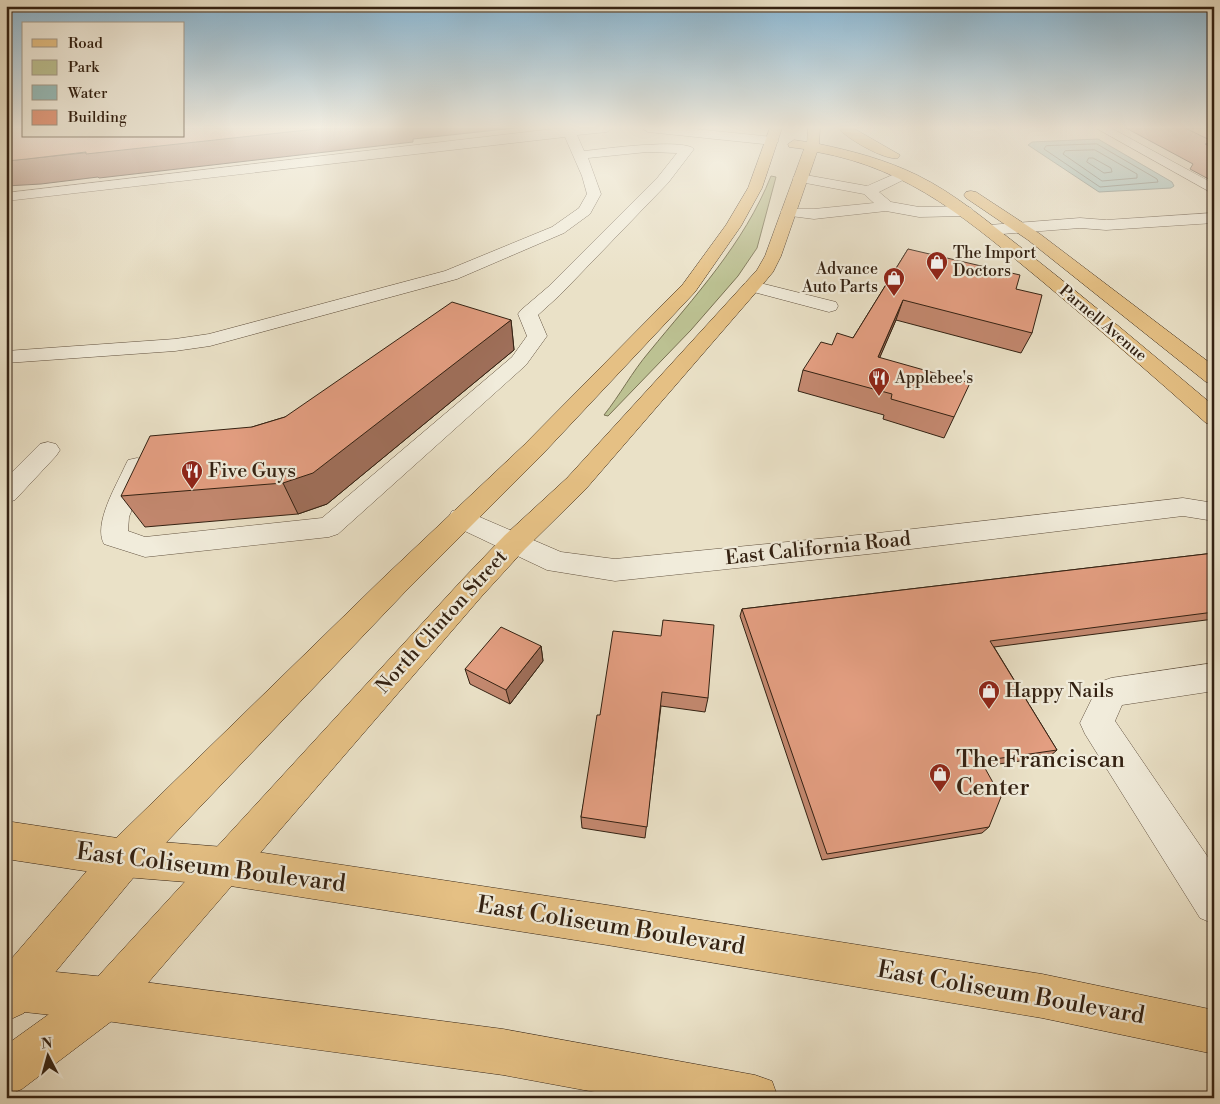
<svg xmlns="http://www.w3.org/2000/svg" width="1220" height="1104" viewBox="0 0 1220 1104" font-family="'Libre Bodoni',serif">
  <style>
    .green { fill: #bcc192; stroke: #787152 }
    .water { fill: #98bcb9; stroke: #707e76 }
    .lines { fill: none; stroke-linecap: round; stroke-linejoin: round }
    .shore { stroke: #666e66; stroke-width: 1 }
    .minor-casing { stroke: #61513f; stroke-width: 1 }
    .major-casing { stroke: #332112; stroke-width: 1 }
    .highway-casing { stroke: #332112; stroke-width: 1 }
    .minor { fill: #f1ecdb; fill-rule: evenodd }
    .major { fill: #e5c084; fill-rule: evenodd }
    .highway { fill: #e5c084; fill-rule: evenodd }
    .wall { fill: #c3886f; stroke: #332112 }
    .shaded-wall { fill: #9f6f5a; stroke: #332112 }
    .building { fill: #e39e81; stroke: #332112 }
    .labels { text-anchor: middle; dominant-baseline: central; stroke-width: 4.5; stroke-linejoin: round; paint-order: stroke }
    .far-poi-label { font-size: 16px; fill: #332112; stroke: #f1ecdb; text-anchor: start }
    .far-street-label { font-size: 16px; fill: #332112; stroke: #f1ecdb }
    .poi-label { font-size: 20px; fill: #332112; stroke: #f1ecdb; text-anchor: start }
    .street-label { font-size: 20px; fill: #332112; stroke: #f1ecdb }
    .near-poi-label { font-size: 24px; fill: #332112; stroke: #f1ecdb; text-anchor: start }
    .near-street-label { font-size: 24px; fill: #332112; stroke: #f1ecdb }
  </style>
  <rect width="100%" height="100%" fill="#eae1c7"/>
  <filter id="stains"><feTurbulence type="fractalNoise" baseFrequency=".004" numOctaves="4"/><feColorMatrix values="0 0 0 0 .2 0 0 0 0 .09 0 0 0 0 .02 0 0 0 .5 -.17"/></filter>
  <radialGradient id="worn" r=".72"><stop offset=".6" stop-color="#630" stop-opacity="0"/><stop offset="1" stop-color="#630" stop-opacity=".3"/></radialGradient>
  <path class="green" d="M771,176L776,177L757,248L738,276L691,330L608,416L604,415C620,395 632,372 649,352C694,297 744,244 771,176Z"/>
  <path class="water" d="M1098,139L1172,182L1174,186L1171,188L1099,192L1028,145L1032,142Z"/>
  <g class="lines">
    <path class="shore" d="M1097,144L1157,179L1158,182L1100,187L1044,149L1046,146Z
      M1095,150L1137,174V178L1102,181L1063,154L1065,151Z
      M1089,158H1093L1111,168L1112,172L1104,173L1087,162Z"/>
    <g class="minor-casing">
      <path id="minor" d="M562,128H613L607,132L577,135L584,151C602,149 684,138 694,149L668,183L560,295L538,315L547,336L526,365L338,534L329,537L145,557L104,544C93,524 116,486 125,466L128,460L137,458L146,460L149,466L129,517L128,531L145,537L322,518L512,357L527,336L518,314L521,310L548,287L658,177L677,153L647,152L588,158L601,194L590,214L564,233L457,279L210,346L175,351L6,363V351L175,339L209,334L445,271L552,227L579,208L587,194L582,176L565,137L6,201V193Z
        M642,128H685L773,137L779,141L773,145L648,132Z
        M1096,128H1111L1214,184V194Z
        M904,170L911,174L909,177L879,192L891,202L919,207L966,206L971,208L974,211L971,214L966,216L919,217L886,211L814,219L783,215L780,212L783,209H814L874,203L864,194L795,181L793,178L795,175L800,174L867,186Z
        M1214,213V223L1106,230L1080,228L989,235L983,233L981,230L983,227L989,225L1080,218L1106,220Z
        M752,281L836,302L838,306L836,310L829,312L746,290L743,286L746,282Z
        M48,442L56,444L60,450L56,456L15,500L6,503V478L40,444Z
        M1183,498L1214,503V521L1183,516L878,553L615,581L547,570L452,525L448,518L452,511L461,509L561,552L615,559L878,533Z
        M1214,663V691L1122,705L1115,721L1214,866V924L1200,918L1085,734L1080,723L1100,682L1111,678Z"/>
    </g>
    <g class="major-casing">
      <path id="major" d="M770,128H782L762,188L741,226L695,292L540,457L404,593L138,872L29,1004L24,1013L9,1020L6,1019V965L110,844L384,577L524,445L683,284L726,225L748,188Z
        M808,128H820L819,144C853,151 886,160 917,175C956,194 989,223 1023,249C1088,300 1151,353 1214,406V425L1206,423C1152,375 1098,328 1043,282C971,223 912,169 817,152L781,256L773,272L758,290L585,490L525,549L482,596L121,1014L22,1089L6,1096V1045L91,984L462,580L505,535L567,478L757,270L765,256L804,149L789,147L788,144L794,140L807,142Z
        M838,128H853L900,155L898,158C885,161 846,138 838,128Z
        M971,191L976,192L1040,234L1214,366V383L1206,382L1028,240L966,198L964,195L966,192Z"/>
    </g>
    <g class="highway-casing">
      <path id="highway" d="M6,821L124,839L224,847L607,905L1042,974L1214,1010V1054L1042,1018L607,945L224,885L124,877L6,859Z
        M6,967L106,977L503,1029L755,1075L772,1081L778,1098H627L503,1075L106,1021L6,1010Z"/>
    </g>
    <use href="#minor" class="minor"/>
    <use href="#major" class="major"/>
    <use href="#highway" class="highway"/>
  </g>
  <path class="wall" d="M1126,128H1214V182L1190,169L1193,164Z
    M908,249L1016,289L1032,333L1021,353L896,320L879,358L954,417L944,438L883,419L884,415L798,391L803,370L832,345L853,338Z
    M511,320L514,350L327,504L298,514L145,527L121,496L252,427L285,417Z
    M1214,553V619L994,647L1057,750L1049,757L984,766L989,827L982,833L822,860L740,616L742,609Z
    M661,636L708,698L705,712L661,706L645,838L582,828L581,817L600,715Z
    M541,646L543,661L510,704L470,684L465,669Z"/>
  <path class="shaded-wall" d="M325,128H515L413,139V142L99,178L98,177L41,184L6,186V161Z
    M903,300L896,320L871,378L878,357Z
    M511,320L514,350L327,504L298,514L283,483Z
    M541,646L543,661L510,704L506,690Z"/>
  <path class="building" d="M6,128H24V136H184V128H325L86,154V152L27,159L6,161Z
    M1185,128H1214V142Z
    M1214,143V148L1205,144Z
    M908,249L1020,275L1016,289L1042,295L1032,333L903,300L878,357L970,383L954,417L891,399L892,394L803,370L821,342L832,345L837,333L853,338Z
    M452,302L511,320L313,473L283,483L121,496L150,436L252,427L285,417Z
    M1214,553V612L990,641L1057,750L981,761L1001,797L989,827L827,854L742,609Z
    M663,620L714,625L708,698L662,692L647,827L581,817L597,715H600L613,631L661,636Z
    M501,627L541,646L506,690L465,669Z"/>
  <linearGradient id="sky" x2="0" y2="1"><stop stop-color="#88b7d5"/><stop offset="0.45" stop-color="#f6f2e6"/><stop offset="1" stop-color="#f6f2e6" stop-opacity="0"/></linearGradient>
  <rect width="1220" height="283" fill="url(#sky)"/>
  <defs>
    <g id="shop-pin" transform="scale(1.125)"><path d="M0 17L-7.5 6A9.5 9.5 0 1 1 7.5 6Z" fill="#8f2418" stroke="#f1ecdb"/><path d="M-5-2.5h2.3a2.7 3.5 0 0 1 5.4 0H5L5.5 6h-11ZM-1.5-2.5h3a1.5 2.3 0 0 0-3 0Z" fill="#fff"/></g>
    <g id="restaurant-pin" transform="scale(1.125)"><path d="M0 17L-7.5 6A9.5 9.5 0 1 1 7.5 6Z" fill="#8f2418" stroke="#f1ecdb"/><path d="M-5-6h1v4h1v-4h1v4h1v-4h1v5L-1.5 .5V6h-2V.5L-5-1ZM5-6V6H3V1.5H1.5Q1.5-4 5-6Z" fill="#fff"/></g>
  </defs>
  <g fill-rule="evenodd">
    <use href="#shop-pin" x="937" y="262"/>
    <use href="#shop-pin" x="894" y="278"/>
    <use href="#restaurant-pin" x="879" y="378"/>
    <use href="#restaurant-pin" x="192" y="471"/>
    <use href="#shop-pin" x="989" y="691"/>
    <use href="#shop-pin" x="940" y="774"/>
  </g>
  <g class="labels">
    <g class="far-poi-label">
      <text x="953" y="253">The Import<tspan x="953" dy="18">Doctors</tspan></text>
      <text x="878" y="269" text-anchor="end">Advance<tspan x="878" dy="18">Auto Parts</tspan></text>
      <text x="895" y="378">Applebee's</text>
    </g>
    <g class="far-street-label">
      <text transform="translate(1103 323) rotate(40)">Parnell Avenue</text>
    </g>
    <g class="poi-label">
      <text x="208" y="471">Five Guys</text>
      <text x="1005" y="691">Happy Nails</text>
    </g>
    <g class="street-label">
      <text transform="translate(818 549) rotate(-6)">East California Road</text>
      <text transform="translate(442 622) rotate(-48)">North Clinton Street</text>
    </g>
    <g class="near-poi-label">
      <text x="956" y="760">The Franciscan<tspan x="956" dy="28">Center</tspan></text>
    </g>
    <g class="near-street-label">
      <text transform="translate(211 868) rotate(7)">East Coliseum Boulevard</text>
      <text transform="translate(611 926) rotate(9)">East Coliseum Boulevard</text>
      <text transform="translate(1011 993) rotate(10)">East Coliseum Boulevard</text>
    </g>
  </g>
  <rect width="1220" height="1104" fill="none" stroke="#eae1c7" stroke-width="25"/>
  <rect x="8" y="8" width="1205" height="1089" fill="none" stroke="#332112" stroke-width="2.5"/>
  <rect x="12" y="12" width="1195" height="1079" fill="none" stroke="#332112"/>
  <rect x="22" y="22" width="162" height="115" fill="#f1ecdb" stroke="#a59b8b"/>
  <rect x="32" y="39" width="25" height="8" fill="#e5c084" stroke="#a59b8b"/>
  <text x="68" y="48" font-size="15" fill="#332112">Road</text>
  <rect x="32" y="60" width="25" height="15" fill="#bcc192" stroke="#a59b8b"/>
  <text x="68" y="72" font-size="15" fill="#332112">Park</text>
  <rect x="32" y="85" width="25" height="15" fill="#98bcb9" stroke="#a59b8b"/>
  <text x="68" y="98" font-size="15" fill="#332112">Water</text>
  <rect x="32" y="110" width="25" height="15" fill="#e39e81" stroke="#a59b8b"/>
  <text x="68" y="122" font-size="15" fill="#332112">Building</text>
  <g transform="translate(48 1056) rotate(354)" stroke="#f1ecdb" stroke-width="4" paint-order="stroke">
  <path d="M0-4L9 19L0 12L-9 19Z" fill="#332112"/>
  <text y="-8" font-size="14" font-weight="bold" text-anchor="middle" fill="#332112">N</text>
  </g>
  <rect width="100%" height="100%" filter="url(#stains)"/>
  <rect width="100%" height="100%" fill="url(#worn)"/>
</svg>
